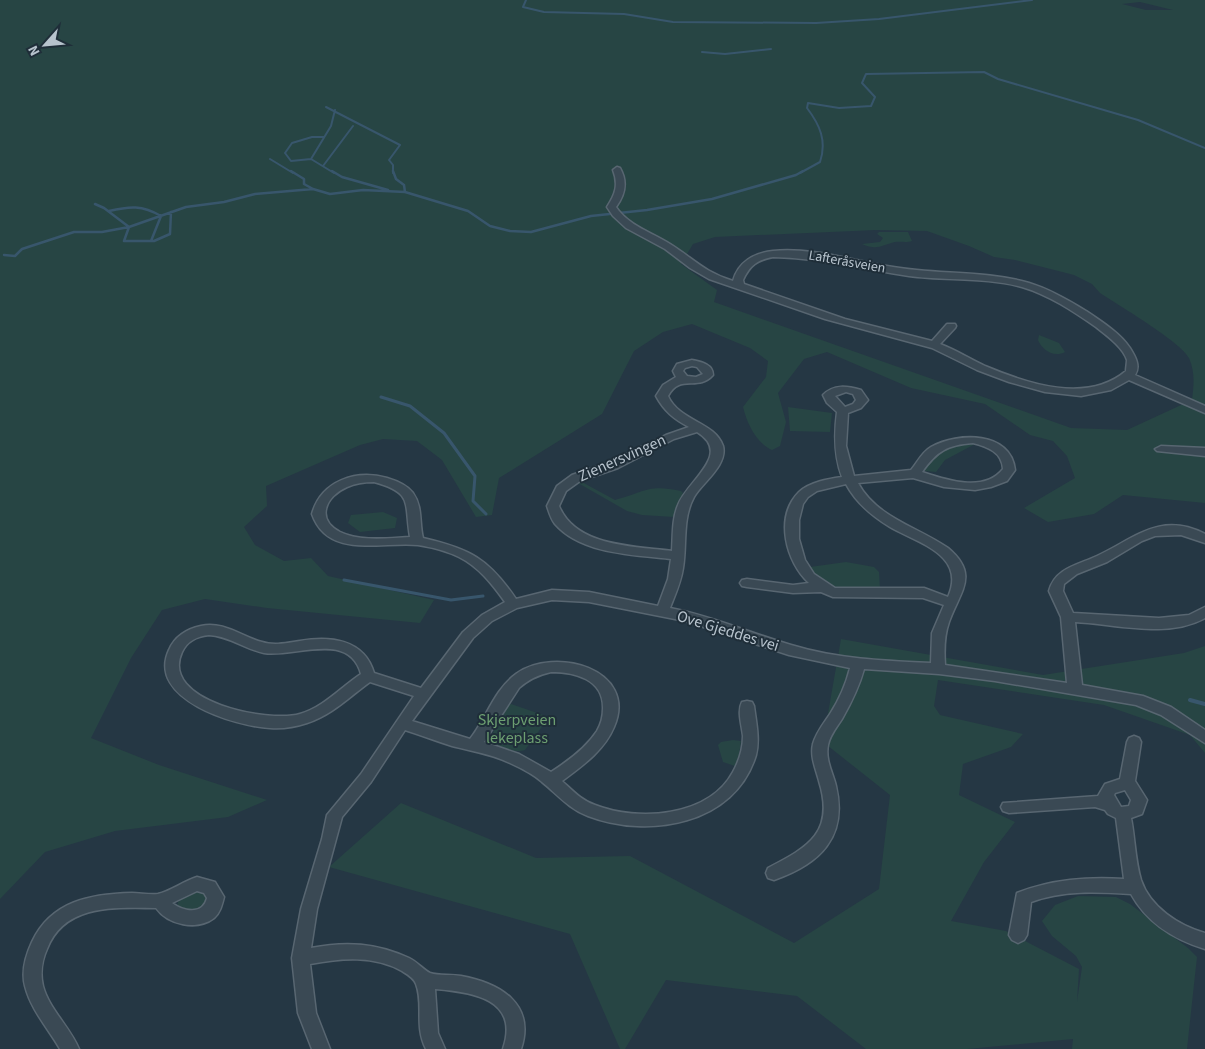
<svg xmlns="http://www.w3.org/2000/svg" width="1205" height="1049" viewBox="0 0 1205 1049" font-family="'Source Sans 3',sans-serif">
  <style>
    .green { fill: #274544; fill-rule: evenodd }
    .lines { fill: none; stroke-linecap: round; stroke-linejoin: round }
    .stream-far3 { stroke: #38566c; stroke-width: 2 }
    .stream-far2 { stroke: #38566c; stroke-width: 2.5 }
    .stream-far1 { stroke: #38566c; stroke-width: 3 }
    .stream { stroke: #38566c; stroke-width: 4 }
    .minor-casing { stroke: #586671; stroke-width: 3 }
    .minor { fill: #3a4954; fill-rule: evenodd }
    .labels { text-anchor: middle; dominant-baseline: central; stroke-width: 4; stroke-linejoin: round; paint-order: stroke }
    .far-street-label { font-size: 14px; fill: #b7c3cd; stroke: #1f2e39 }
    .street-label { font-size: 16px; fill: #b7c3cd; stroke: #1f2e39 }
    .park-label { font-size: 16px; fill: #6d9f71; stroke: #1f2e39 }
  </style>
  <rect width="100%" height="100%" fill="#253744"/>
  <path class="green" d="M0,0H1205V503L1123,495L1094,514L1048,522L1024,508L1075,478L1067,456L1053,441L1030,435L985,404L911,388L827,352L804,359L778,393L786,422L780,446L772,450C756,443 747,423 743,407L766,377L768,361L750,348L692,324L663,332L634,351L602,414L499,478L492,515L476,517L442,460L417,441L383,439L360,445L266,486L267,506L244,527L255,545L284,561L311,558L328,576L434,600L420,623L267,608L205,599L162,610L131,658L91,738L159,765L267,800L228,817L115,831L45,852L0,899ZM1140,2L1173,10H1174H1146L1122,4ZM876,230L927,231L969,246L994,257L1015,260L1074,275L1092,284L1100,293C1118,305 1181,342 1189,358C1195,372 1194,384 1192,400L1127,430L1071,428L714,302L717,290L681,264L693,244L715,237Z
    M879,232H908L912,241C906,243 901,241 895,242C882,245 877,251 862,244L880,242L883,238L877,234Z
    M1039,335L1059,343L1065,352C1054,358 1042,350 1038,340Z
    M788,407L832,413L830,432L790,431Z
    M970,443L975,444L945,460L936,472L925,471C924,451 956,444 970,443Z
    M580,481L615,500C645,492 648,484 681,491L683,493L676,516L674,517L642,515L627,511L578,483Z
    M383,512L397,518L395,528L360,532L348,523L351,515Z
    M846,562L874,567L879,572L880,589L834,588L824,585L808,569L810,567Z
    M841,639L1043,675L1184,653L1205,646V753L1190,735L1104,705L938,680L934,706L940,715L1023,734L1011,747L963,764L959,795L1015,822L984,862L951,921L1006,931L1079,969L1077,1002L1082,967L1076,956L1052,936L1042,921L1055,905L1078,896L1116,897L1130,904L1188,948L1197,957L1187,1049H1072L1073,1039L967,1049H866L797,996L666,980L625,1049H620L570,934L329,867L401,803L536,858L630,856L794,943L879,889L890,795L823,742Z
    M511,704L549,717L525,750C516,753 498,749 493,741V733L506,706Z
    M733,740L741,741L738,762L735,766L723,762L718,745L721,742Z
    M195,888L210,895L202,912L179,910L177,906L180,896Z"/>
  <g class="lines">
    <path class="stream-far3" d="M526,0L523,7L544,12L624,14L673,22L816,23L879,19L1032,0
      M702,52L725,54L771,49
      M326,107L400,145L389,160L393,165V173
      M324,137H312L292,143L285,153L291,161L311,159L334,173
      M270,159L293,173
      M311,159L331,126L335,110
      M323,166L353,126
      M800,173L820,162C827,141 820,125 807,108L808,103L839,108L871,106L875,97L862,83L866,74L984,72L998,79L1138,120L1205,148"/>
    <path class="stream-far2" d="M291,171L304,179V184L313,189
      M332,171L342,177L388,190
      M393,171L396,179L404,185L405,192
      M95,204L104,208L129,227L124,241H154L170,234L171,212
      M109,211C130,206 142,205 161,216L151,241
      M4,255L15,256L22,249L74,232H102L129,227L186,207L224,202L255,194L313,189L330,194L363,190L405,192L468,211L490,226L510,231L531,232L591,216L647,210L712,199L796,175L803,171"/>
    <path class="stream-far1" d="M381,397L410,406L444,433L475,476L473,501L486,514
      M344,580L451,600L483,596"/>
    <path class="stream" d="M1190,700L1205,704"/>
    <g class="minor-casing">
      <path id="minor" d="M617,167L620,168C628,182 625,195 616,207C629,226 651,232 670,244C694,259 704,272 733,281C738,262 754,253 773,251C812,247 854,261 893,267C938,275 985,270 1029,283C1049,289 1068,300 1086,311C1101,321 1120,333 1130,348C1135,356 1141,366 1135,375L1205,406V413L1129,380L1111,390L1081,396L1045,392L1009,382L977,370L932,348L825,319L709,279L690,268L665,249L626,228L613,216L607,207C615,195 619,185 613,170ZM773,257C819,258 863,269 909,276C946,281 986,277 1022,287C1049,295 1073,311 1096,327C1106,335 1123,347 1127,360C1127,363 1126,368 1126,371C1087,404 1028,384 985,366C970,359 956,350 940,344L955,328L956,326L955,324H947L932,341L845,319L744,284L743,280C750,265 757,260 773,257Z
        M692,360C701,362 713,364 713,375C698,392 680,373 668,396C679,421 715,422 723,446C728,465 702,483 694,497C682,519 687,545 683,568C681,582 675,595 670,608C712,616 750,633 791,645C837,659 884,661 931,663L932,633L944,605L923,598L833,597L821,592L793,593L747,587L742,586L740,583L742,580L747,579L793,585L809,583C786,562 774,517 799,492C810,482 828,479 842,477C834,456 834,435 837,412L827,403L823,395C834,384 847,386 861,390L868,400L861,408L848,413L846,446L854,476L911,470C917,463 922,452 931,447C958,432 1011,431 1015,470L1007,481L991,487L975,490L944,487L913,478L858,483C877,518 918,527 948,548C980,575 960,591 949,622C944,636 944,650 945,665L1067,683L1061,617L1049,591C1055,568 1078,565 1097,556C1134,539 1160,511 1205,534V543L1181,535L1155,536L1142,541L1107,562L1077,574L1064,584L1063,591L1073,613L1159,618L1189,615L1205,607V618C1167,639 1116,624 1075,622L1082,685L1143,696L1171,707L1205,730V743L1161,715L1136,705L995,681L939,674L864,669C859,687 851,703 842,719C837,727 830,735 828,745C825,760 833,773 836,786C848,837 820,864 774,880L768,878L766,873L768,868C809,847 835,832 819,781C816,769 810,757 813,744C816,733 824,723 830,714C839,700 846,684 850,668L789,655L685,621L589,602L552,600L517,608L492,621L473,638L412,721L470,739C486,719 494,690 516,674C554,646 639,669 614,727C604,751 582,766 562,781C572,790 582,801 595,805C638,822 709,817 733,772C739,761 743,749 743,736C742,726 737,711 742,702L747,701L752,702L754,706C756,722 760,739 756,755C735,825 648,839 588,816C569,809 557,794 542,782C533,774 521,768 510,763C492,754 471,751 452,746C436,741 421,735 405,730L371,782L342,817L317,909L311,948C346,941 376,943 409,958C416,961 425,971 430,973C439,976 451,974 461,976C500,983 536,1004 521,1049H503C520,999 473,992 435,989L438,1033L445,1049H426C414,1026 424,1004 416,984C414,978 407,974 402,971C374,955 341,958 310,964L316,1013L330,1049H312L298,1013L292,958L301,909L322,839L327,815L361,774L414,696L370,682C349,697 332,715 307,723C295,727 282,729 270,728C235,726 146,699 169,650C175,636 187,629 201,626C224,621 242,637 262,642C274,646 287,643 300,641C330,636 364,639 374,673L421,688L463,632L482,615L505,602C492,584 479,567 459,557C447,551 431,547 418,545C383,541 328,560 312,514C321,481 356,469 387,478C397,481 407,485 413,493C423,507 419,523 423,538C470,549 488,558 516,599L552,590L589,592L658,606L668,579L671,559C634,555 581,554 555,524C551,519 549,512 547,506L557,486L572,475L610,462L666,435L689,427C674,419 664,411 656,396L663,385L676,377L673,371L677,364ZM692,366L697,367L703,374L696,377L687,376L683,371L685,368ZM846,392L853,394L856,400L853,404L845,407L835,396ZM697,432C733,454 688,480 678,505C672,519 673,536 672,551C634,546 576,547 559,506L566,491L580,481L618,468L674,439ZM973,443C988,447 1002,452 1003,469C984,493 946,480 922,472C937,451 947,445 973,443ZM374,482C414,493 404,503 410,537C388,538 361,542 340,532C315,519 326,496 347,487C356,483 365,482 374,482ZM846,484C856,503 872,516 890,527C918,543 967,555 948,597L924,588H835L814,574L805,560L799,539V520L803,504L808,497L817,491ZM209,635C229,636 245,649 264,653C294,658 349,630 361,674C341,687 324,707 300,714C269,723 159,702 182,652C187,641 198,636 209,635ZM551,672C575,672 604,679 603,709C603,717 601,724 597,731C586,748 568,761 551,772L519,754L484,742L519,688C529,679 538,675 551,672Z
        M1161,446L1205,448V456L1157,451L1155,449Z
        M1134,736L1139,738L1141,742L1135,781L1147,800L1142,814L1131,818C1135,838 1135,860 1141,880C1150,907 1179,926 1205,933V949C1173,939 1147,923 1131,894C1097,892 1063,890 1031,902L1027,935L1024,940L1018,943L1012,940L1009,935L1017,893C1053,879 1087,877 1124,879L1116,818L1108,814L1105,810L1095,807L1009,813L1003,811L1001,807L1003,803L1098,796L1105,784L1120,779L1127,742L1129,738ZM1125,790L1131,800L1129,806L1121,807L1114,795L1115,793Z
        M197,877L215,882L224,897C222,905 220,913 214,918C197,931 168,925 156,908C116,908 65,903 47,949C42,960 40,974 43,986C49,1009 70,1027 79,1049H60C48,1028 31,1010 25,986C21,971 26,955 32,942C51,901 91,894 132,893C140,893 150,895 158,894C171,891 184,881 197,877ZM197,891L204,893L207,898C203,915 184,912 172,903Z"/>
    </g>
    <use href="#minor" class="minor"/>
  </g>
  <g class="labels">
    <g class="far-street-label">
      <text transform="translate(847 262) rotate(10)">Lafteråsveien</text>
    </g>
    <g class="street-label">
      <text transform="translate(622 458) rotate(-24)">Zienersvingen</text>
      <text transform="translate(728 631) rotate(17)">Ove Gjeddes vei</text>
    </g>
    <g class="park-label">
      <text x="517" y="720">Skjerpveien<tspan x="517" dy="18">lekeplass</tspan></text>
    </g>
  </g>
  <g transform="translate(45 45) rotate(243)" stroke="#1f2e39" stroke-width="4" paint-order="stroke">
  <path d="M0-4L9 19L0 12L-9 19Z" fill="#b7c3cd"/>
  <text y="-8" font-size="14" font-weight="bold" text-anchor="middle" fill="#b7c3cd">N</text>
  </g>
</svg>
